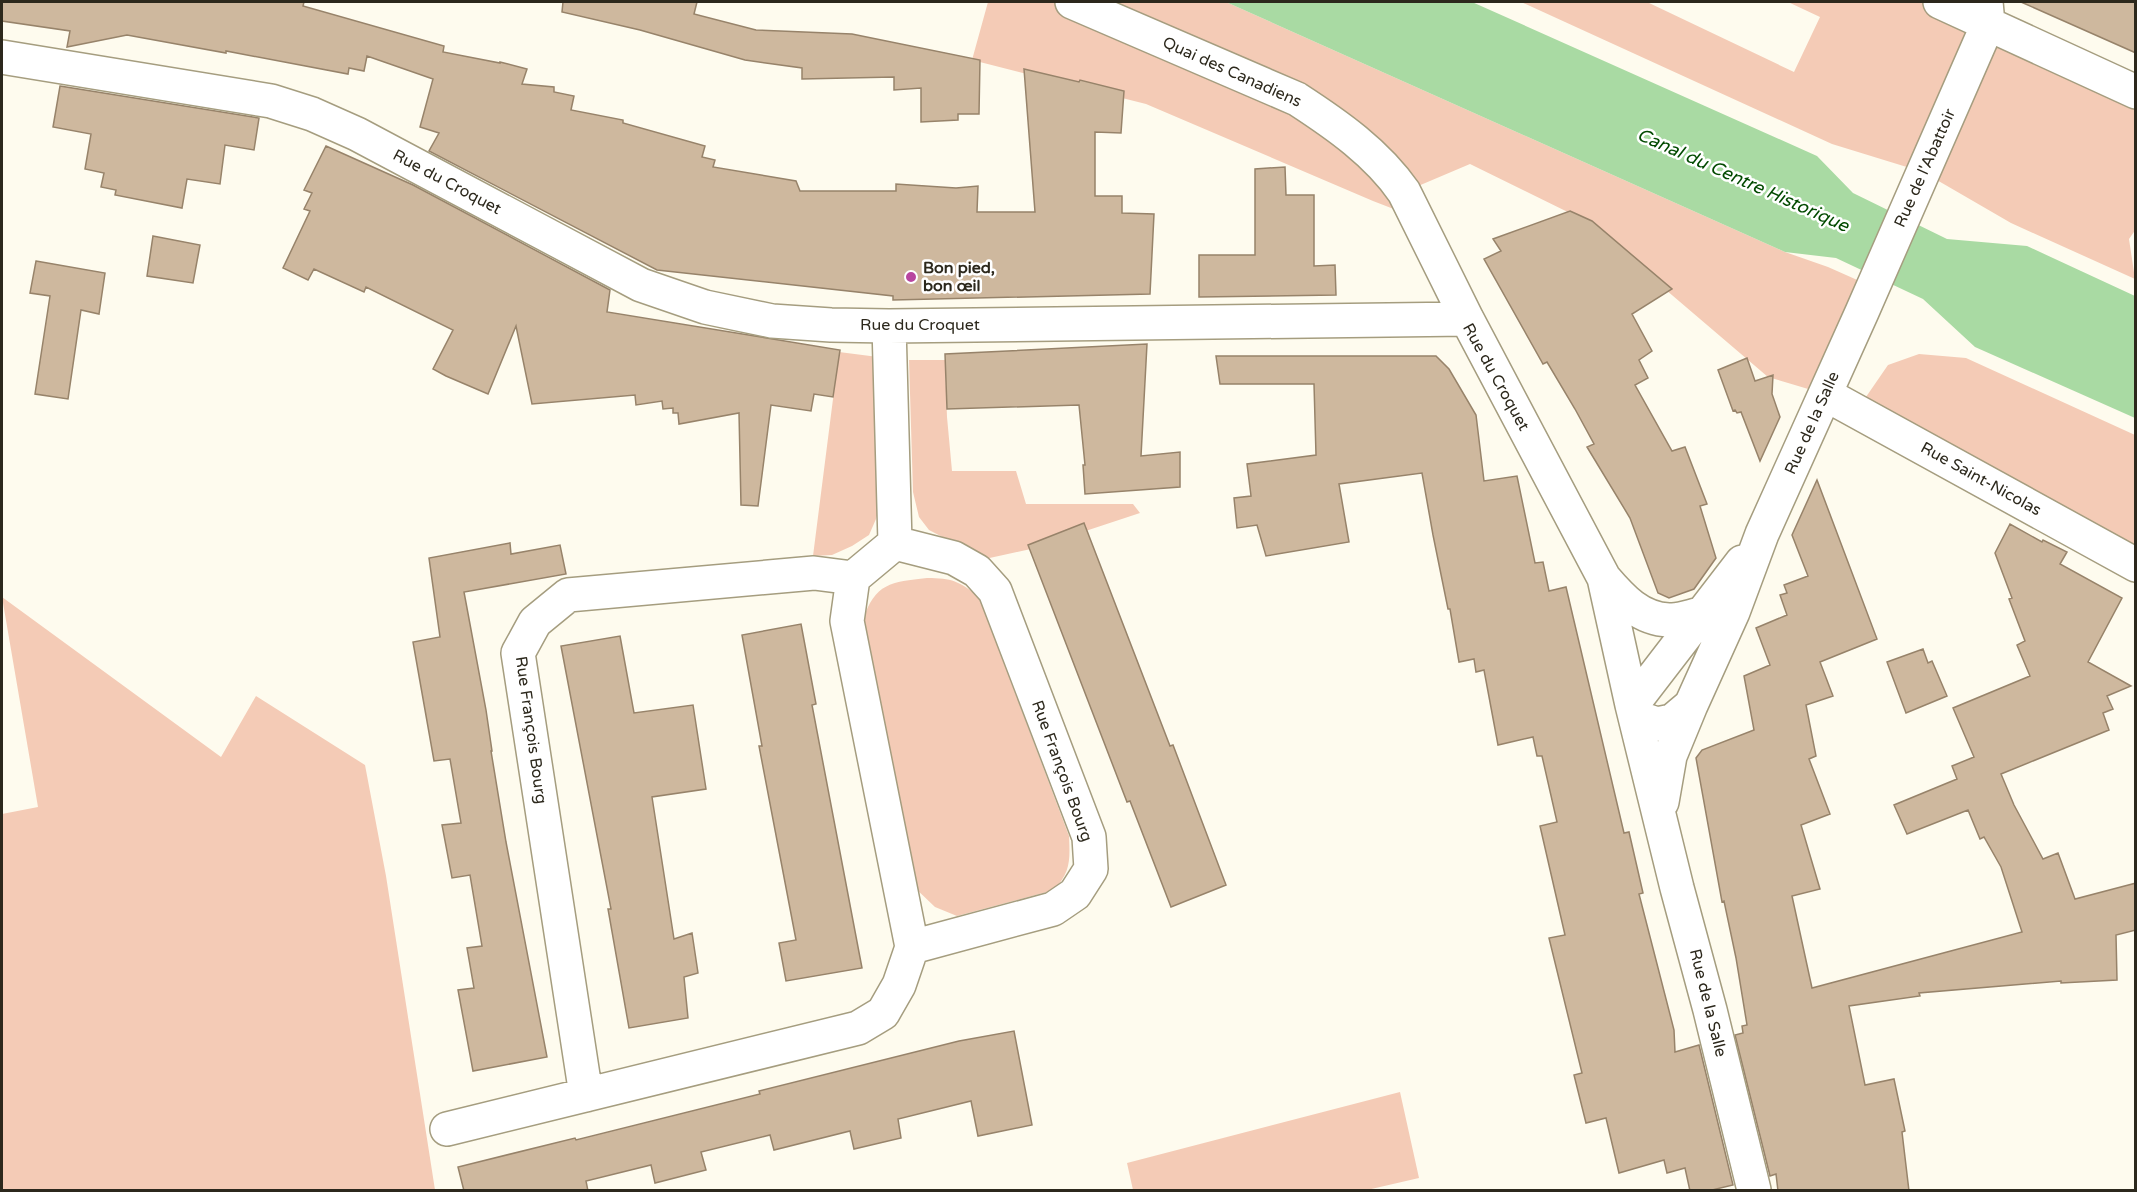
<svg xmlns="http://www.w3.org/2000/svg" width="2137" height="1192" viewBox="0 0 2137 1192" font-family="'Varela Round',sans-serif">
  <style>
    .green { fill: #f4cbb6 }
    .water { fill: #a9daa3 }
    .building { fill: #ceb89e; stroke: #97836a; stroke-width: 1.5 }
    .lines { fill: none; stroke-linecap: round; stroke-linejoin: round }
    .street-casing { stroke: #a59d7f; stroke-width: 36 }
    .street { stroke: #fff; stroke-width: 33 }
    .poi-dot { fill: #b846a0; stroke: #fff; stroke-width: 2 }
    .labels { text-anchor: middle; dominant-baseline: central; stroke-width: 5; stroke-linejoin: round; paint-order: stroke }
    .street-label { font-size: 16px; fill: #2c281c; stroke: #fff }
    .poi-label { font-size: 16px; font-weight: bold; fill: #2c281c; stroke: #fff; text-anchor: start }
    .water-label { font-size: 18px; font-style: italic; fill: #024a00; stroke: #fff }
  </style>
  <rect width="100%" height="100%" fill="#fefbee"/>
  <path class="green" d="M988,2H1226L1785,252L1828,267L1873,287L1825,394L1768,377L1584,220L1470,164L1404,192L1417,218L1373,201L1146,104L972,60Z
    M1521,2H1647L1794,72L1820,17L1788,2H1940L2135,92L2136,229L2129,239L2135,279L2011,223L1923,172L1832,144Z
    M839,352L878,357L881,502L876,519L869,535L852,546L832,555L813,556Z
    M1919,354L1966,358L2135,435V565L1857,410L1888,365Z
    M909,360H945L947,417L952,471H1016L1026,504H1133L1140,513L1031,549L985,559L929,530L919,517L913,492Z
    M927,578C952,578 959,581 979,597L1069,836C1070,859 1071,872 1054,890L957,916L935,907L913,886L863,620C875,583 891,582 927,578Z
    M2,597L221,757L256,696L365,765L386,876L435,1190H2V814L38,807Z
    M1400,1092L1419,1178L1367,1190H1133L1127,1163Z"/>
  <path class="water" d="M1226,2H1472L1817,156L1853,193L1947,239L2027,246L2135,296V418L1975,347L1923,299L1836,258L1785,252Z"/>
  <path class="building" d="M2,2H304L303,6L444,46L443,52L500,63V62L527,69L522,84L554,87V92L574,96L571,110L623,120V123L705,146L702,157L715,160L713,167L796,181L800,191H896V184L956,188L978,186L977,212H1035L1024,69L1079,82L1080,80L1124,91L1121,133L1095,132V196H1122V213L1154,214L1150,294L893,300V296L657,270L429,151L439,133L420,127L433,79L367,56L364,71L349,68L348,74L226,51V53L127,35L67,47L70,31L2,21Z
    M563,2H697L694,14L756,30L852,34L980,60L979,114H958V120L921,122V88L894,90V77L802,79V68L745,60L640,30L562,12Z
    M2021,2H2136V53Z
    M60,86L259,118L254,150L225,145L220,184L187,179L182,208L115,195L116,190L101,187L104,173L85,169L91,134L53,127Z
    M326,146L413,185L610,290L607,312L840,350L833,397L814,394L811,411L771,405L758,506L741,505L739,413L679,424L678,413H673V408L663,409L662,401L636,405L635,395L532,404L516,326L488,394L446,376L433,369L453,330L366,287L364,292L314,269L308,280L283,268L310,211L304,209L312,193L304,190Z
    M1285,167L1286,195H1314V266L1335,265L1336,295L1199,297V255H1255V169Z
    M1570,211L1592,221L1672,289L1632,314L1652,351L1639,360L1648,378L1635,385L1672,451L1685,447L1707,504L1700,506L1716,558L1694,589L1669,598L1658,593L1630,518L1587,447L1594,444L1575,409L1547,362L1543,364L1484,259L1501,251L1493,239Z
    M153,236L200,245L193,283L147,276Z
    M36,261L105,273L99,314L81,310L68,399L35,394L50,296L30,293Z
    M1147,344L1141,456L1180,452V487L1085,494L1083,465H1085L1079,405L947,409L945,354Z
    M1216,356H1436L1449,369L1476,415L1484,481L1517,476L1535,563L1543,562L1549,591L1566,587L1624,833L1629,832L1643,893L1639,894L1674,1030L1675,1052L1699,1045L1733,1185L1708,1191H1690L1685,1168L1667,1173L1664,1160L1619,1173L1606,1118L1586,1123L1574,1075L1582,1073L1549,938L1565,935L1540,826L1557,822L1542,756H1537L1533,737L1498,745L1484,670L1476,672L1474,659L1459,662L1450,609H1448L1433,535L1422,473L1339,484L1349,542L1266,556L1257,525L1237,528L1234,498L1251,496L1247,464L1316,455L1314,384H1220Z
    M1747,358L1755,381L1773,375L1772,394L1780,417L1760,461L1741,412L1737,413L1735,410L1733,411L1718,370Z
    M1817,480L1877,639L1820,662L1833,696L1806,705L1816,756L1809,759L1830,814L1801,825L1820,889L1792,896L1812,988L2022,932L2001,867L1984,837L1980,839L1968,810L1907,834L1894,805L1957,779L1952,766L1974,757L1953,708L2030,676L2017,645L2025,641L2009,599L2012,598L1995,553L2010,524L2042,542L2043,540L2067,552L2060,564L2122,598L2088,662L2131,686L2107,696L2113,709L2103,713L2109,730L2001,774L2014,805L2043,859L2058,853L2075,899L2136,883V930L2116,935L2117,980L2061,983V981L1919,993L1920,996L1849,1006L1865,1085L1894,1079L1905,1131L1902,1132L1909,1191H1778L1776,1174L1770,1176L1735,1035L1743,1033L1742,1026L1747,1025L1736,958L1724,901L1722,902L1696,758L1702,750L1754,730L1744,676L1770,665L1756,628L1787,615L1780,595L1787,593L1784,585L1808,576L1792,535Z
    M1084,523L1170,746L1173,745L1226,885L1171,907L1130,801L1127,802L1028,545Z
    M510,543L511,554L560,545L566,574L464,592L486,710L492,751H491L506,842L547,1057L473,1071L458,990L474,988L467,948L482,946L470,875L452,878L442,825L461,823L450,759L434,761L413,642L440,637L429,558Z
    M801,624L816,704L812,705L862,968L786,981L779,943L796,940L759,746H762L742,635Z
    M620,636L634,713L693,705L706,789L652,797L674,939L692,933L698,973L684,977L688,1018L629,1028L608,909H611L561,646Z
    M1923,649L1928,663L1932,661L1947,696L1906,713L1887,662Z
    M1014,1031L1032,1125L978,1136L971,1101L898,1119L901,1138L854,1149L850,1131L774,1150L770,1135L701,1152L706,1170L655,1183L651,1165L586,1181L588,1191H464L458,1167L575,1138L576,1140L760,1094L759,1091L959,1041Z"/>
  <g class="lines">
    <g class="street-casing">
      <path id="street" d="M1072,2L1297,99C1337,125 1377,153 1404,192L1467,319L1604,578L1632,705L1677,888L1710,1010L1754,1190
        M1940,2L2136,92
        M2,57L271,101L312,114L357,134L641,285L705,307L772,321L831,325L889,326L1467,319
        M889,326L895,543
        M1825,394L2136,565
        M895,543L954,558L977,571L995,591L1089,837L1091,869L1075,894L1053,909L912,947
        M1604,578C1622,599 1640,619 1669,620C1679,621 1691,616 1701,614
        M1632,705L1642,719L1657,724L1672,721L1691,705L1733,612L1762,534L1862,312L1988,24L1986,2
        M1632,705L1742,562
        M1662,802L1670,756L1691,705
        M586,1095L518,653L535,622L568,595L814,573L853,578
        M447,1129L858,1028L883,1013L899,985L912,947L847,621L853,578L895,543"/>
    </g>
    <use href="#street" class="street"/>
  </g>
  <circle class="poi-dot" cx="911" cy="277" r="6"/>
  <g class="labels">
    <g class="street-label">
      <text transform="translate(1232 72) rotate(24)">Quai des Canadiens</text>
      <text transform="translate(1925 168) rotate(-66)">Rue de l'Abattoir</text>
      <text transform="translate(447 182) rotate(28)">Rue du Croquet</text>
      <text x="920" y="325">Rue du Croquet</text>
      <text transform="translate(1496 377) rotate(61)">Rue du Croquet</text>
      <text transform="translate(1812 423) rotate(-66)">Rue de la Salle</text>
      <text transform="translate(1981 479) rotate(29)">Rue Saint-Nicolas</text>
      <text transform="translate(531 730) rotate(82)">Rue François Bourg</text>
      <text transform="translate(1062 771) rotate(70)">Rue François Bourg</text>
      <text transform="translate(1708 1003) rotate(76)">Rue de la Salle</text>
    </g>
    <g class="poi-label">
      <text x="923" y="268">Bon pied,<tspan x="923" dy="18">bon œil</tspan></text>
    </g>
    <g class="water-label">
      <text transform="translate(1743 180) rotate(24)">Canal du Centre Historique</text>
    </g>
  </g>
  <rect width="2137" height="1192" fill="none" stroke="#2c281c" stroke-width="6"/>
</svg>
